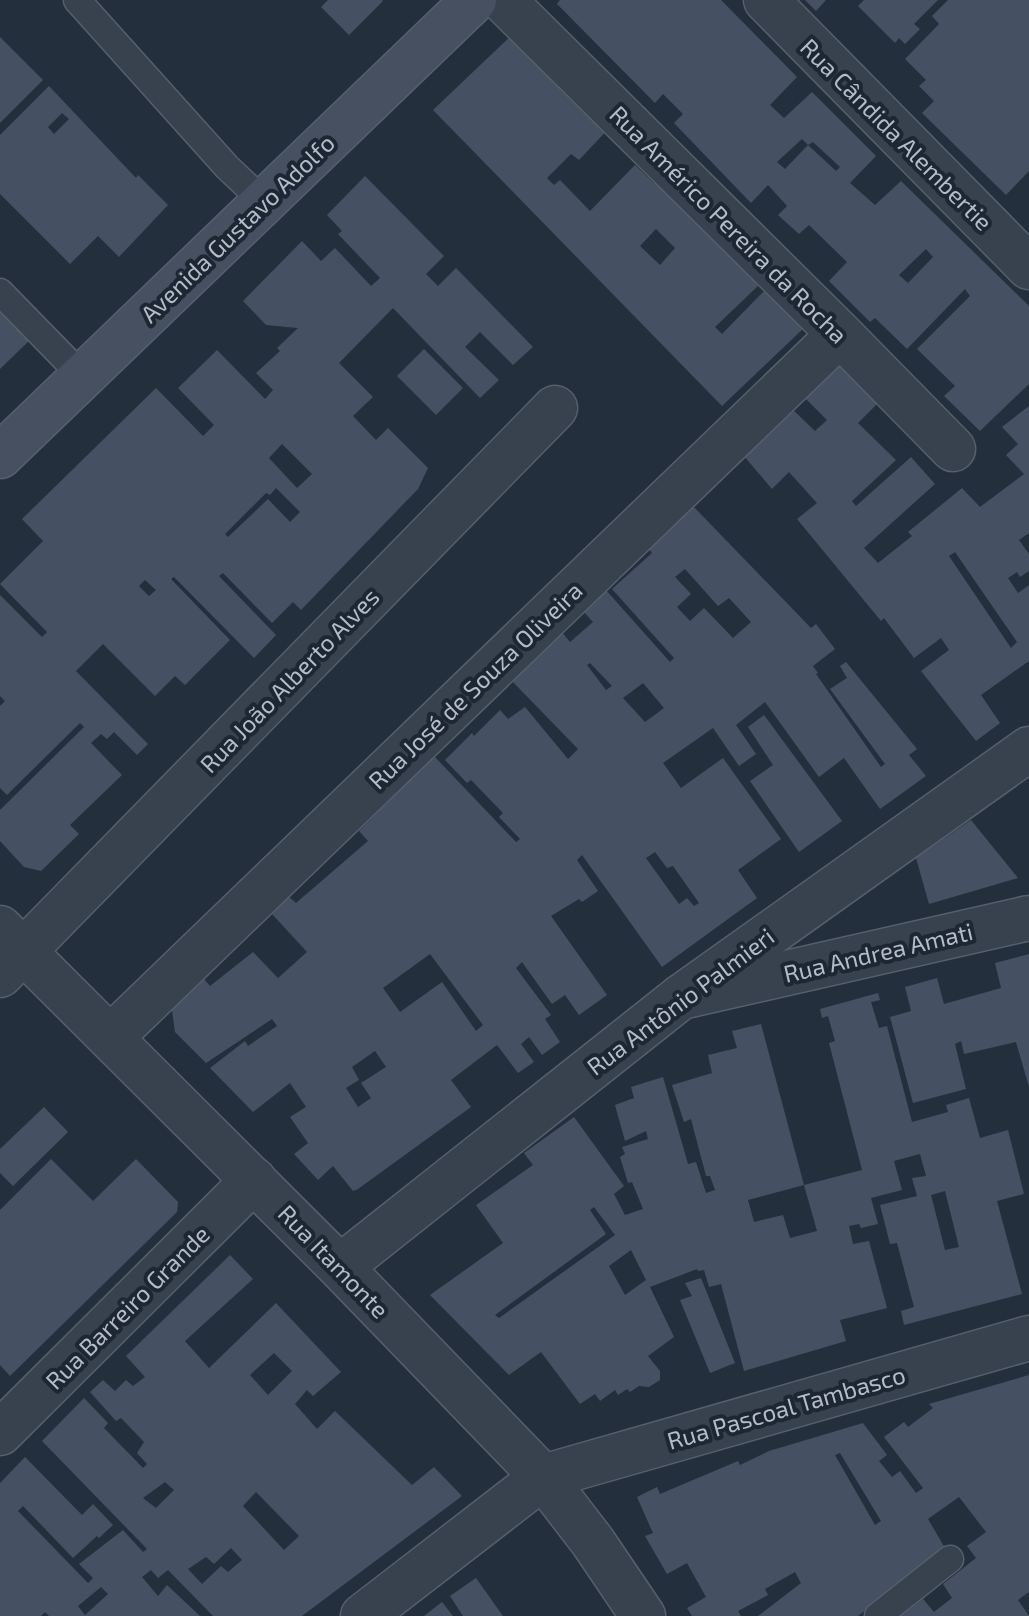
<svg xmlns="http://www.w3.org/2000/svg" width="1029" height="1616" viewBox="0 0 1029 1616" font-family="'Exo 2',sans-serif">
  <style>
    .building { fill: #455162; fill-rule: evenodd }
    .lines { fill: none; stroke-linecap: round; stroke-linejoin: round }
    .service-casing { stroke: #565f6c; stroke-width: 29 }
    .minor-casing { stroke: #565f6c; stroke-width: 47 }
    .tertiary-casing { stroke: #565f6c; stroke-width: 47 }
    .secondary-casing { stroke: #565f6c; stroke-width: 47 }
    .service { stroke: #38414e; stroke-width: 26 }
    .minor { stroke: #38414e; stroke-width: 44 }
    .tertiary { stroke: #38414e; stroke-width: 44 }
    .secondary { stroke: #465061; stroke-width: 44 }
    .labels { text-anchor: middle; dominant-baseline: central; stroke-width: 8; stroke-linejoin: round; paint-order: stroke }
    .street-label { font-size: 24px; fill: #b4bcc9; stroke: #1d2633 }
  </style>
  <rect width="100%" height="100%" fill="#242f3e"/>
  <path class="building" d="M328,0H382L383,1L349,35L321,7Z
    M560,0H721L797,77L770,105L784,118L812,92L876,156L850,183L875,205L901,181L1029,306V384L980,431L944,396L955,386L917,349L970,296L965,289L907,349L875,318L870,322L829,281L847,262L809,225L799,234L778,215L787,206L768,185L751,203L674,123L683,114L663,94L655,103L557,4ZM802,139L808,145L813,142L840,167L836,171L808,145L785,169L777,162ZM926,249L933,257L908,283L899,275Z
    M805,0H826L816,11Z
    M864,0H938L914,24L920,29L905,44L899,38L895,43L858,6Z
    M948,0H1029V171L1006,195L922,113L934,101L919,86L926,80L905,59L939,24L932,16Z
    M516,31L611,126L579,160L571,154L547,178L554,185L560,180L590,211L635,165L654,183L662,176L759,285L715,327L722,334L769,286L807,325L722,406L433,110ZM656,229L675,248L660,265L640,246Z
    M0,37L43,80L0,123Z
    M49,86L136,178L138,175L168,205L119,257L98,236L70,264L0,194V135ZM62,113L69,119L54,134L48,127Z
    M365,176L444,256L426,274L438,286L456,268L533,347L513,365L480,332L465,347L499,380L480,398L393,308L339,363L373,397L353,416L376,440L388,428L428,468L418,489L301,610L293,602L272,623L223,573L219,576L276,635L254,658L174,577L171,579L230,640L185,685L175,676L155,696L103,644L76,671L148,744L137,755L114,732L107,739L101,734L91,743L122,775L70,825L79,834L41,871L24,867L0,841V810L84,727L80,723L7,795L0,788V706L5,701L0,696V595L42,637L47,632L0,584L43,541L22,519L156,388L203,436L214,425L178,388L217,350L265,399L273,390L256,373L280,351L277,348L298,328L266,325L243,301L302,241L321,261L335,248L371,286L380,278L338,234L342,231L327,215ZM282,444L312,474L297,488L269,458ZM276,488L300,512L290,522L268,499L228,537L225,534L266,493L270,495ZM145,580L156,590L149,596L139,586Z
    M0,301L34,336L0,369Z
    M424,349L463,388L436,415L397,376Z
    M842,361L881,400L858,423L896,460L852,501L856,506L911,457L935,484L864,548L878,563L912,536L908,532L962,488L980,507L1024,474L1006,455L1018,444L1002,427L1029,406V533L1019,540L1029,554V571L1020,577L1017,572L1008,578L1018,593L1029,585V661L981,695L1000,723L976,741L921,671L949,650L941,638L914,658L884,618L881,621L797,519L817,503L789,472L772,489L743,455L792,409L815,431L827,420L804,397ZM955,552L1017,642L1011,648L949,556Z
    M692,505L811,628L816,624L835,649L813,666L818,673L816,674L881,767L885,764L830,689L847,678L840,666L846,662L917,749L909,755L926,776L880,809L844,758L819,777L765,702L736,725L756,754L739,766L713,728L663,763L681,788L723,758L781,839L738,870L757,898L662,967L582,855L577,860L598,891L582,902L579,899L551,916L607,995L579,1015L565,995L552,1004L522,962L516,968L551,1015L545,1019L560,1042L542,1055L529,1037L521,1044L534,1062L518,1073L497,1045L451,1080L471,1107L358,1189L353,1191L333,1166L318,1180L294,1154L308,1143L290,1117L306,1107L290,1083L253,1112L210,1068L245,1041L248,1046L277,1026L272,1019L206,1063L175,1032L172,1010L204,979L210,986L253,952L278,978L307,952L272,914L289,897L296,903L368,841L359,831L434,756L516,842L520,839L499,817L503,813L471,780L467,783L445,760L472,733L474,736L500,710L508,719L525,707L568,759L578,749L511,680L561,631L570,642L593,622L583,611L605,589L670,662L674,658L612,589L652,553L648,548ZM685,569L718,606L729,598L751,622L733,638L704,608L690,621L677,607L691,594L675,577ZM590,663L612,686L606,690L587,665ZM643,683L664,708L645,722L623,698ZM655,852L667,868L673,866L699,903L694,906L687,898L679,904L646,858ZM430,954L483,1025L476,1031L442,982L400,1012L383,988ZM375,1051L386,1067L361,1083L371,1098L358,1107L346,1088L359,1080L352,1067Z
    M764,715L842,821L799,852L750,781L773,765L748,727Z
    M971,820L1018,878L929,904L916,858Z
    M1029,954V1087L1016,1042L964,1054L961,1041L955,1044L966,1089L913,1103L890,1017L911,1011L905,987L937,978L944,1004L1001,988L995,963Z
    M878,993L880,1000L871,1002L879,1028L887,1026L912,1122L948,1112L946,1105L969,1098L980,1138L1008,1130L1024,1194L997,1201L1022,1294L904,1325L901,1311L914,1307L897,1243L890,1244L880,1205L917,1196L912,1178L926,1176L920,1154L894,1161L902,1190L871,1198L878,1224L861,1228L859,1224L849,1226L853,1244L869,1241L887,1308L840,1320L846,1341L744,1371L721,1284L709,1287L704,1270L698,1271L697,1269L650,1287L674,1337L648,1356L660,1371V1380L649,1387L639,1386L630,1392L627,1389L618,1395L615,1390L600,1401L595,1394L580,1404L541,1352L509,1375L430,1295L503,1243L476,1205L533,1165L524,1153L574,1117L624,1186L614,1194L625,1215L643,1209L632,1182L628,1183L620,1157L625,1154L622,1147L648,1139L646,1131L625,1141L615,1105L634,1098L631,1087L663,1077L688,1164L696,1162L706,1193L715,1190L710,1176H706L691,1119L684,1122L672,1085L712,1073L708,1055L737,1048L732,1031L761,1024L804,1185L748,1200L754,1222L783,1215L790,1238L817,1231L804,1185L862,1170L829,1043L835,1041L828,1016L822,1018L820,1009ZM945,1191L959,1247L945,1250L931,1195ZM594,1207L615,1235L499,1318L495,1315L606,1234L590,1210ZM631,1250L646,1280L625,1295L609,1266Z
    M44,1107L68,1132L13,1186L0,1173V1149Z
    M51,1159L93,1201L136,1159L178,1202L177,1212L10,1376L0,1365V1210Z
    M230,1255L253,1279L185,1341L209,1368L276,1303L341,1372L313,1396L307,1390L295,1404L317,1429L335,1411L412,1485L434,1467L462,1496L302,1616H213L168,1570L158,1578L151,1570L142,1577L158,1596L167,1585L200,1616H49L45,1612L41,1616H0V1483L25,1457L82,1515L93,1504L113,1525L99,1538L97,1536L73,1558L23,1506L18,1511L88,1583L93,1578L79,1564L123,1530L143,1552L147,1549L42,1441L84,1398L108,1423L104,1428L143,1468L147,1464L137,1453L144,1442L121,1418L116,1421L90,1392L103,1380L115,1391L126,1380L133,1386L145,1377L126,1356ZM274,1353L292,1371L268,1395L250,1375ZM165,1482L174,1490L156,1508L143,1498ZM256,1492L299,1536L284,1550L243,1506ZM231,1548L242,1560L228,1572L221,1566L202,1584L188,1569L206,1557L214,1564ZM101,1587L108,1594L85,1615L78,1606Z
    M701,1278L735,1363L710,1373L680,1300L692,1296L685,1283Z
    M1029,1375V1592L1018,1600L1029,1616H901L923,1599L934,1612L952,1598L943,1584L976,1558L967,1546L986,1532L959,1497L928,1519L945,1548L858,1616H758L801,1583L795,1572L765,1589L768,1595L738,1611L741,1616H692L687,1608L706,1597L687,1563L667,1574L645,1536L653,1533L637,1497L657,1487L660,1494L738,1461L740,1465L769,1451L863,1423L887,1455L879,1461L892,1477L900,1471L916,1493L923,1488L884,1437L904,1422L908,1427L933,1408L929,1404ZM840,1453L881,1521L875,1525L835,1455Z
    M476,1578L503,1616H463L450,1596Z
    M442,1602L453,1616H424Z"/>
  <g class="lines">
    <g class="service-casing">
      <path id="service" d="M77,0L227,167L264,202
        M0,292L82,376
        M878,1616L950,1559"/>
    </g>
    <g class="minor-casing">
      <path id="minor" d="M503,0L840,334L953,449
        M766,0L1029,267
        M0,975L555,408
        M681,997L1029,918
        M111,1037L840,334
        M0,1433L254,1180
        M363,1616L543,1477L1029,1338"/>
    </g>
    <g class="tertiary-casing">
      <path id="tertiary" d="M0,928L340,1267L543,1477L593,1542L643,1616
        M340,1267L681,997L1029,749"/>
    </g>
    <g class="secondary-casing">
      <path id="secondary" d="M0,456L474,0"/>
    </g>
    <use href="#service" class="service"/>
    <use href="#minor" class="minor"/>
    <use href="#tertiary" class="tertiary"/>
    <use href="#secondary" class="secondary"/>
  </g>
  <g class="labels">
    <g class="street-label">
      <text transform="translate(897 134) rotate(45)">Rua Cândida Alembertie</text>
      <text transform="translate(729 224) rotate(45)">Rua Américo Pereira da Rocha</text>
      <text transform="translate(237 228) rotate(-44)">Avenida Gustavo Adolfo</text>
      <text transform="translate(289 680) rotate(-46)">Rua João Alberto Alves</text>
      <text transform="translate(475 685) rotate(-44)">Rua José de Souza Oliveira</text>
      <text transform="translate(878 952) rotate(-13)">Rua Andrea Amati</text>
      <text transform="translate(680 1001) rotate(-37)">Rua Antônio Palmieri</text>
      <text transform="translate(334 1261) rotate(46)">Rua Itamonte</text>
      <text transform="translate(127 1307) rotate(-45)">Rua Barreiro Grande</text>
      <text transform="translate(786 1407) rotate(-16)">Rua Pascoal Tambasco</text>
    </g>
  </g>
</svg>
